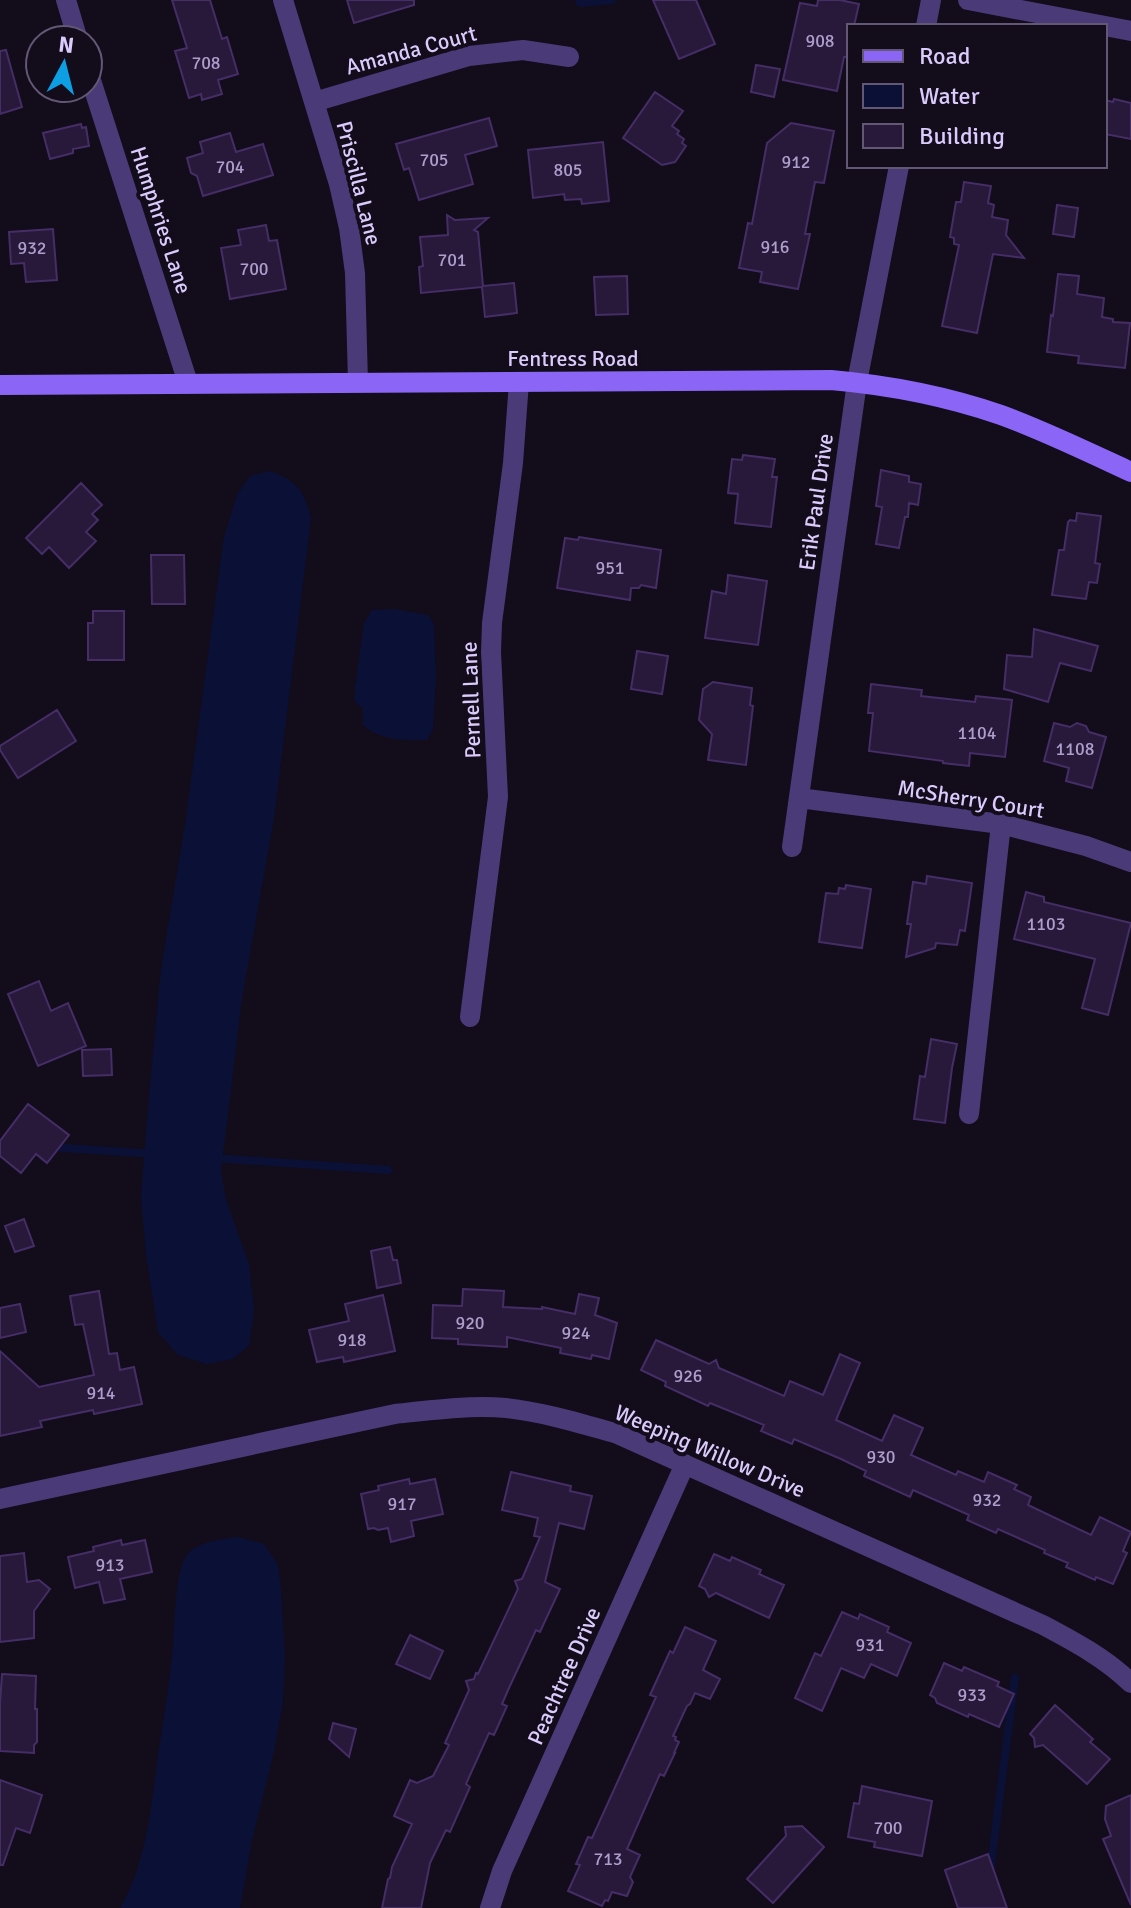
<svg xmlns="http://www.w3.org/2000/svg" width="1131" height="1908" viewBox="0 0 1131 1908" font-family="Signika,sans-serif">
  <style>
    .water { fill: #0b1136 }
    .lines { fill: none; stroke-linecap: round; stroke-linejoin: round }
    .stream { stroke: #0b1136; stroke-width: 8 }
    .building { fill: #28193b; stroke: #452d66; stroke-width: 2 }
    .street { stroke: #4a3a78; stroke-width: 20 }
    .secondary { stroke: #8b66f6; stroke-width: 20 }
    .labels { text-anchor: middle; dominant-baseline: central; stroke-width: 8; stroke-linejoin: round; paint-order: stroke }
    .number-label { font-size: 18px; fill: #ae9ecc }
    .street-label { font-size: 22px; fill: #dbcafc; stroke: #120c1b }
  </style>
  <rect width="100%" height="100%" fill="#120c1b"/>
  <path class="water" d="M271,471C299,483 303,489 311,518L274,818L242,998L221,1171L226,1200L249,1264L254,1310L249,1346L232,1359L207,1364L178,1355L158,1332L146,1254L141,1197L149,1095L161,969L185,825L224,537L237,495L250,476Z
    M393,609L428,615L434,624L436,679L433,729L427,740C403,740 381,741 363,725V709L355,702V687L364,623L372,610Z
    M238,1537L264,1544L278,1565L281,1592L285,1654L283,1702L273,1756L252,1840L240,1908H120C146,1867 152,1801 158,1754C164,1718 170,1681 173,1645C175,1622 175,1579 184,1560C193,1541 220,1540 238,1537Z"/>
  <g class="lines">
    <path class="stream" d="M579,0L580,3L612,0
      M88,45L96,71
      M49,1147L155,1154
      M212,1158L388,1170
      M990,1872L1015,1678"/>
  </g>
  <path class="building" d="M172,0H210L222,39L227,37L238,74L218,80L222,94L202,100L201,94L189,98L175,51L187,48Z
    M347,0H414V5L354,23Z
    M653,0H696L715,44L679,59Z
    M818,0H840L859,4L854,26H849V57H844L837,91L783,80L800,3L817,6Z
    M6,50L22,107L0,114V51Z
    M756,65L780,69L774,97L751,92Z
    M655,92L683,111L672,126L679,131L677,134L684,139L682,143L686,146L675,162L662,165L623,138Z
    M1114,99L1131,103V139L1105,134V100L1113,102Z
    M489,118L497,146L465,155L473,184L419,200L409,168L404,170L396,144Z
    M791,123L834,131L824,183L815,182L805,234H810L798,289L760,282L762,272L739,268L748,223L752,224L767,143Z
    M81,124L82,128L86,127L89,146L73,149V153L50,159L43,133Z
    M230,133L236,152L263,144L273,175L203,196L197,176L191,173L187,158L203,153L200,142Z
    M603,142L609,201L582,204L581,199L565,200L564,194L533,198L528,150Z
    M964,182L991,186L988,203L994,205L992,217L1008,220L1006,235L1024,258L993,254L977,333L942,326L959,245L954,244V238L950,237L956,202H961Z
    M1057,205L1078,208L1074,237L1053,234Z
    M447,215L455,220L488,218L474,230L478,232L483,286L514,283L517,313L485,317L482,287L421,293L419,267L423,266L420,237L448,235Z
    M266,225L269,241L277,240L286,289L230,299L221,248L241,245L238,230Z
    M53,229L57,280L26,282L24,263L11,264L9,232Z
    M1058,274L1079,276L1077,294L1104,298L1102,317L1113,319V322L1130,323L1125,368L1078,363L1079,356L1047,352L1051,315L1053,316Z
    M627,276L628,314L596,315L594,277Z
    M743,455L775,459L772,477H777L771,527L735,523L738,494L728,493L732,459L742,460Z
    M881,470L909,476V482L921,484L918,505L909,503L908,517H905L899,548L876,544L882,507L876,506Z
    M81,483L102,505L92,514L98,520L86,532L96,541L69,568L49,547L42,554L26,538Z
    M1077,513L1101,516L1095,563L1100,564L1097,583L1089,582L1086,599L1052,595L1059,550H1064L1068,522L1070,520L1076,521Z
    M579,537L661,550L656,588L641,585L639,588H631L630,600L557,588L565,538L578,540Z
    M151,555H184L185,604H152Z
    M728,575L767,581L758,645L705,638L712,591L726,594Z
    M93,611H124V660H88V623H93Z
    M1034,629L1098,646L1091,671L1060,663L1048,702L1004,689L1007,655L1032,657Z
    M637,651L668,656L662,694L631,689Z
    M713,682L752,688L750,705L753,706L746,765L708,760L712,734L699,720L703,689Z
    M871,684L922,690L921,696L975,702L976,696L1012,700L1005,757L970,753L969,766L943,763V761L869,751L873,713H868Z
    M57,710L76,741L18,778L0,750V746Z
    M1054,723L1070,727L1077,723L1086,726L1089,732L1106,737L1092,788L1066,781L1069,768L1044,761Z
    M927,876L972,883L965,931L960,930L957,945L936,943L935,948L906,957L911,924H907L913,882L926,884Z
    M846,885L871,889L862,948L819,942L826,893L838,894L839,888L845,889Z
    M1026,892L1044,897V902L1131,923L1108,1015L1082,1008L1095,959L1014,939Z
    M39,981L51,1011L68,1003L86,1046L38,1066L8,994Z
    M931,1039L957,1044L952,1068L945,1123L914,1119L920,1076L925,1077Z
    M111,1049L112,1075L83,1076L82,1050Z
    M28,1104L69,1135L47,1163L36,1154L21,1173L0,1156V1141Z
    M24,1219L34,1246L15,1252L5,1226Z
    M390,1247L393,1260H397L401,1283L377,1288L371,1251Z
    M463,1289L504,1291L503,1307L542,1309V1307L575,1314L579,1294L599,1298L595,1315L617,1323L609,1359L592,1355L591,1359L560,1353L561,1348L507,1337V1347L458,1344V1339L432,1338L433,1305L462,1306Z
    M99,1291L109,1354L117,1353L120,1370L134,1367L142,1404L94,1414L93,1410L40,1421L42,1427L0,1436V1351L39,1387L94,1375L83,1324L75,1325L70,1296Z
    M383,1295L395,1351L344,1362L343,1357L317,1362L309,1330L349,1321L345,1304Z
    M20,1304L26,1332L0,1338V1308Z
    M656,1340L709,1364L716,1360L719,1368L784,1396L790,1381L823,1395L840,1354L860,1363L836,1420L882,1441L894,1415L923,1428L911,1455L956,1475L958,1471L984,1482L988,1472L1017,1485L1014,1489L1031,1497L1028,1505L1091,1535L1100,1517L1131,1532L1123,1551L1127,1553L1113,1584L1096,1577L1095,1580L1066,1567L1068,1563L1044,1553L1045,1550L998,1529L996,1533L967,1520L969,1515L913,1490L910,1497L864,1476L866,1471L841,1459L794,1439L792,1444L761,1431L764,1425L710,1403L708,1406L665,1386L666,1382L641,1370Z
    M511,1472L571,1486L570,1491L592,1496L584,1529L559,1523L545,1582L560,1589L540,1632L536,1630L509,1688L502,1704L507,1706L494,1735L489,1733L466,1784L470,1787L450,1832L446,1830L430,1863L421,1908H382L388,1879L390,1878L392,1867L412,1824L394,1816L410,1780L417,1783L433,1776L449,1745L445,1743L469,1690L466,1681L474,1679L476,1673L478,1674L518,1589L515,1581L522,1579L540,1537L534,1536L538,1518L502,1510Z
    M409,1479L410,1484L435,1479L443,1514L411,1521L414,1536L391,1542L388,1528L378,1530L374,1528L368,1529L361,1494L379,1490L378,1486Z
    M121,1540L122,1545L145,1540L152,1572L120,1579L125,1599L104,1603L99,1582L75,1588L68,1557L94,1551L93,1547Z
    M24,1553L27,1582L39,1580L50,1589L34,1611V1638L0,1642V1556Z
    M714,1554L730,1561L732,1557L761,1570L759,1574L784,1585L769,1618L716,1593L709,1597L705,1589L699,1586Z
    M842,1612L858,1619L860,1614L889,1627L887,1632L911,1643L897,1676L871,1664L864,1678L841,1668L822,1711L795,1698L815,1653L821,1656Z
    M685,1627L716,1641L703,1670L720,1679L710,1699L695,1693L690,1704L687,1706L673,1736L676,1737L675,1740L679,1742L674,1753H675L664,1776L660,1774L627,1849L640,1855L630,1877L633,1882L627,1896L612,1892L608,1901L605,1900L602,1906L568,1891L580,1865L576,1864L588,1837L592,1838L656,1697L650,1695L670,1651L673,1653Z
    M410,1635L443,1651L430,1679L396,1664Z
    M944,1663L962,1671L964,1667L999,1682L997,1686L1014,1694L999,1727L969,1714L968,1717L937,1703L935,1698L930,1695Z
    M2,1674L36,1676L35,1709H37V1742L34,1745V1753L0,1751V1703Z
    M1055,1705L1093,1739L1090,1742L1110,1759L1087,1784L1043,1745L1035,1747L1034,1738L1030,1734Z
    M333,1723L356,1729L349,1757L329,1739Z
    M0,1780L42,1795L30,1833L16,1828L3,1865H0Z
    M862,1786L932,1801L922,1856L874,1847L875,1842L848,1837L854,1803L859,1804Z
    M1131,1795V1905L1103,1839L1111,1836L1105,1819L1106,1806Z
    M802,1826L824,1847L773,1903L747,1879L786,1836L785,1827Z
    M988,1854L1007,1908H958L945,1870Z"/>
  <g class="lines">
    <path class="street" d="M66,0L78,40
      M283,0L339,184L349,228L355,273L358,382
      M968,0L1131,31
      M926,26L931,0
      M88,71L188,383
      M314,102L469,56L523,50L569,57
      M799,798L1001,824L1086,846L1131,862
      M792,847L857,382L899,166
      M470,1017L498,797L491,652L492,623L513,463L519,382
      M969,1114L1001,824
      M0,1499L395,1414C432,1410 469,1405 506,1408C543,1412 579,1423 615,1433L1043,1625C1075,1642 1105,1658 1131,1683
      M490,1908L502,1871L685,1464"/>
    <path class="secondary" d="M0,385L831,380C888,385 946,396 1001,415C1045,431 1088,452 1131,472"/>
  </g>
  <g class="labels">
    <g class="number-label">
      <text x="820" y="41">908</text>
      <text x="206" y="63">708</text>
      <text x="434" y="160">705</text>
      <text x="796" y="162">912</text>
      <text x="230" y="167">704</text>
      <text x="568" y="170">805</text>
      <text x="775" y="247">916</text>
      <text x="32" y="248">932</text>
      <text x="452" y="260">701</text>
      <text x="254" y="269">700</text>
      <text x="610" y="568">951</text>
      <text x="977" y="733">1104</text>
      <text x="1075" y="749">1108</text>
      <text x="1046" y="924">1103</text>
      <text x="470" y="1323">920</text>
      <text x="576" y="1333">924</text>
      <text x="352" y="1340">918</text>
      <text x="688" y="1376">926</text>
      <text x="101" y="1393">914</text>
      <text x="881" y="1457">930</text>
      <text x="987" y="1500">932</text>
      <text x="402" y="1504">917</text>
      <text x="110" y="1565">913</text>
      <text x="870" y="1645">931</text>
      <text x="972" y="1695">933</text>
      <text x="888" y="1828">700</text>
      <text x="608" y="1859">713</text>
    </g>
    <g class="street-label">
      <text transform="translate(411 50) rotate(-15)">Amanda Court</text>
      <text transform="translate(359 183) rotate(76)">Priscilla Lane</text>
      <text transform="translate(161 220) rotate(72)">Humphries Lane</text>
      <text x="573" y="358">Fentress Road</text>
      <text transform="translate(816 502) rotate(-82)">Erik Paul Drive</text>
      <text transform="translate(471 700) rotate(-92)">Pernell Lane</text>
      <text transform="translate(971 799) rotate(9)">McSherry Court</text>
      <text transform="translate(710 1451) rotate(23)">Weeping Willow Drive</text>
      <text transform="translate(564 1676) rotate(-66)">Peachtree Drive</text>
    </g>
  </g>
  <rect x="847" y="24" width="260" height="144" fill="#120c1b" stroke="#625875" stroke-width="2"/>
  <rect x="863" y="50" width="40" height="12" fill="#8b66f6" stroke="#625875" stroke-width="2"/>
  <text x="919" y="64" font-size="24" fill="#dbcafc">Road</text>
  <rect x="863" y="84" width="40" height="24" fill="#0b1136" stroke="#625875" stroke-width="2"/>
  <text x="919" y="104" font-size="24" fill="#dbcafc">Water</text>
  <rect x="863" y="124" width="40" height="24" fill="#28193b" stroke="#625875" stroke-width="2"/>
  <text x="919" y="144" font-size="24" fill="#dbcafc">Building</text>
  <g transform="translate(64 64) rotate(7)"><circle r="38" fill="#120c1b" stroke="#625875" stroke-width="2"/>
  <path d="M0-6L14 30L0 20L-14 30Z" fill="#0d9ee4"/>
  <text y="-12" font-size="22" font-weight="bold" text-anchor="middle" fill="#dbcafc">N</text>
  </g>
</svg>
